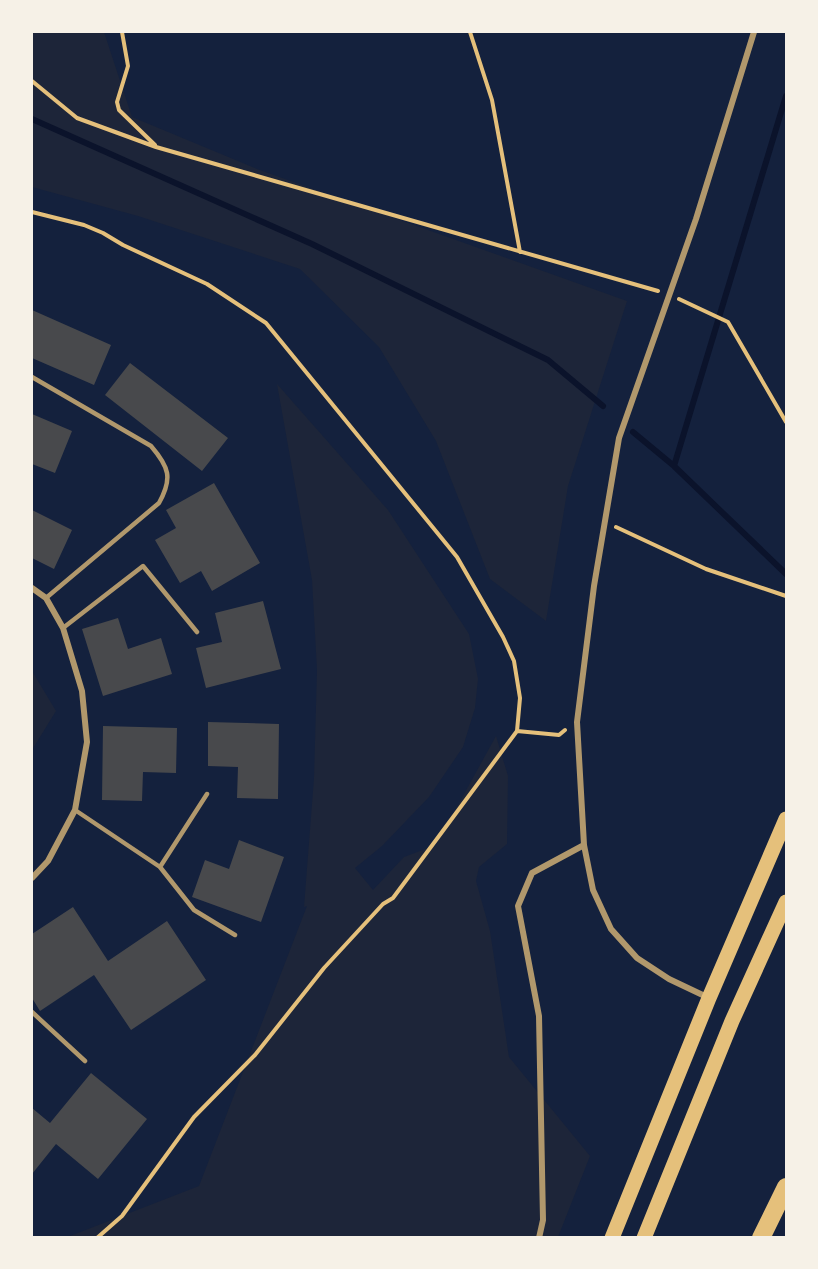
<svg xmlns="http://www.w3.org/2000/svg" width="818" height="1269" viewBox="0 0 818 1269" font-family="'Open Sans',sans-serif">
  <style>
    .green { fill: #1d2539 }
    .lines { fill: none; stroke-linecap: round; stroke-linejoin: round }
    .stream { stroke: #0b132b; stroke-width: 6 }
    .building { fill: #48494c }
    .path { stroke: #e5c07b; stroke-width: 4 }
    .service { stroke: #b1986c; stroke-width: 4.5 }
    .minor { stroke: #b1986c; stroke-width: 6 }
    .primary { stroke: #e5c07b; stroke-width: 15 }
    .motorway { stroke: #e5c07b; stroke-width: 18 }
  </style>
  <rect width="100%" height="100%" fill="#14213d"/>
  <path class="green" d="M32,32H104L132,117L257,169L627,301L568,486L546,621L490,579L436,441L379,347L300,269L138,216L32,187Z
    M277,384L388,510L469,634L478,679L475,708L463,747L429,797L382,846L355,868L373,890L404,857L436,845L496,736L508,776L507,844L479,867L476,881L490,931L509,1057L590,1156L558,1237L65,1238L199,1186L307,906L304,907L314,778L317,670L312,580Z
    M32,671L56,711L32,750Z"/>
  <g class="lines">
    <path class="stream" d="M32,119L312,244L548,360L603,406
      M633,432L674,466L786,574
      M674,466L786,96"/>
  </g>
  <path class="building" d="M32,310L111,345L94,385L32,358Z
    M130,363L228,438L202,471L105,395Z
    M32,414L72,431L55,473L32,464Z
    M214,483L260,563L212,591L201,571L180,583L155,540L176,528L166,510Z
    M32,510L72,530L54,569L32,558Z
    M263,601L281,669L206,688L196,648L222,642L215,613Z
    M118,618L128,649L161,638L172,674L103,696L82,629Z
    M208,722L279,724L278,799L237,798L238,767L208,766Z
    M103,726L177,728L176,773L143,772L142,801L102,800Z
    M239,840L284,857L261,922L192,897L205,860L229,869Z
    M73,907L108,961L167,921L206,980L131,1030L94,975L40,1011L32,998V934Z
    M91,1073L147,1119L98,1179L56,1144L32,1174V1108L50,1123Z"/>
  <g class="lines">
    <path class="path" d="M122,32L128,66L117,102L119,110L155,145
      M470,32L492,100L520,252
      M32,81L77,118L156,147L658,291
      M32,212L84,225L103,233L123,245L207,284L266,323L457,557L503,637L514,661L520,698L517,731L393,898L383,904L324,968L255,1055L194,1117L122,1216L97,1238
      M679,299L728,322L786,422
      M616,527L706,569L786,596
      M517,731L559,735L565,730"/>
    <path class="service" d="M32,377L151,446C169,467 173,478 159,503L46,598
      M63,628L143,566L197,632
      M75,810L160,867L194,910L235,935
      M160,867L207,794
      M32,1012L85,1061"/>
    <path class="minor" d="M32,588L46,598L63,628L82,691L87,742L75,810L48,861L32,878
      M709,998L669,979L637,958L611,929L593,890L584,845L577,722L594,586L619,438L696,219L754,32
      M539,1238L543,1220L539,1016L518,906L532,873L584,845"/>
    <path class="primary" d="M612,1238L709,998L786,819
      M644,1238L732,1021L786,902"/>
    <path class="motorway" d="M761,1238L786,1187"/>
  </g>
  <rect width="818" height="1269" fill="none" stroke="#f6f1e7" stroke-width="66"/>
</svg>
